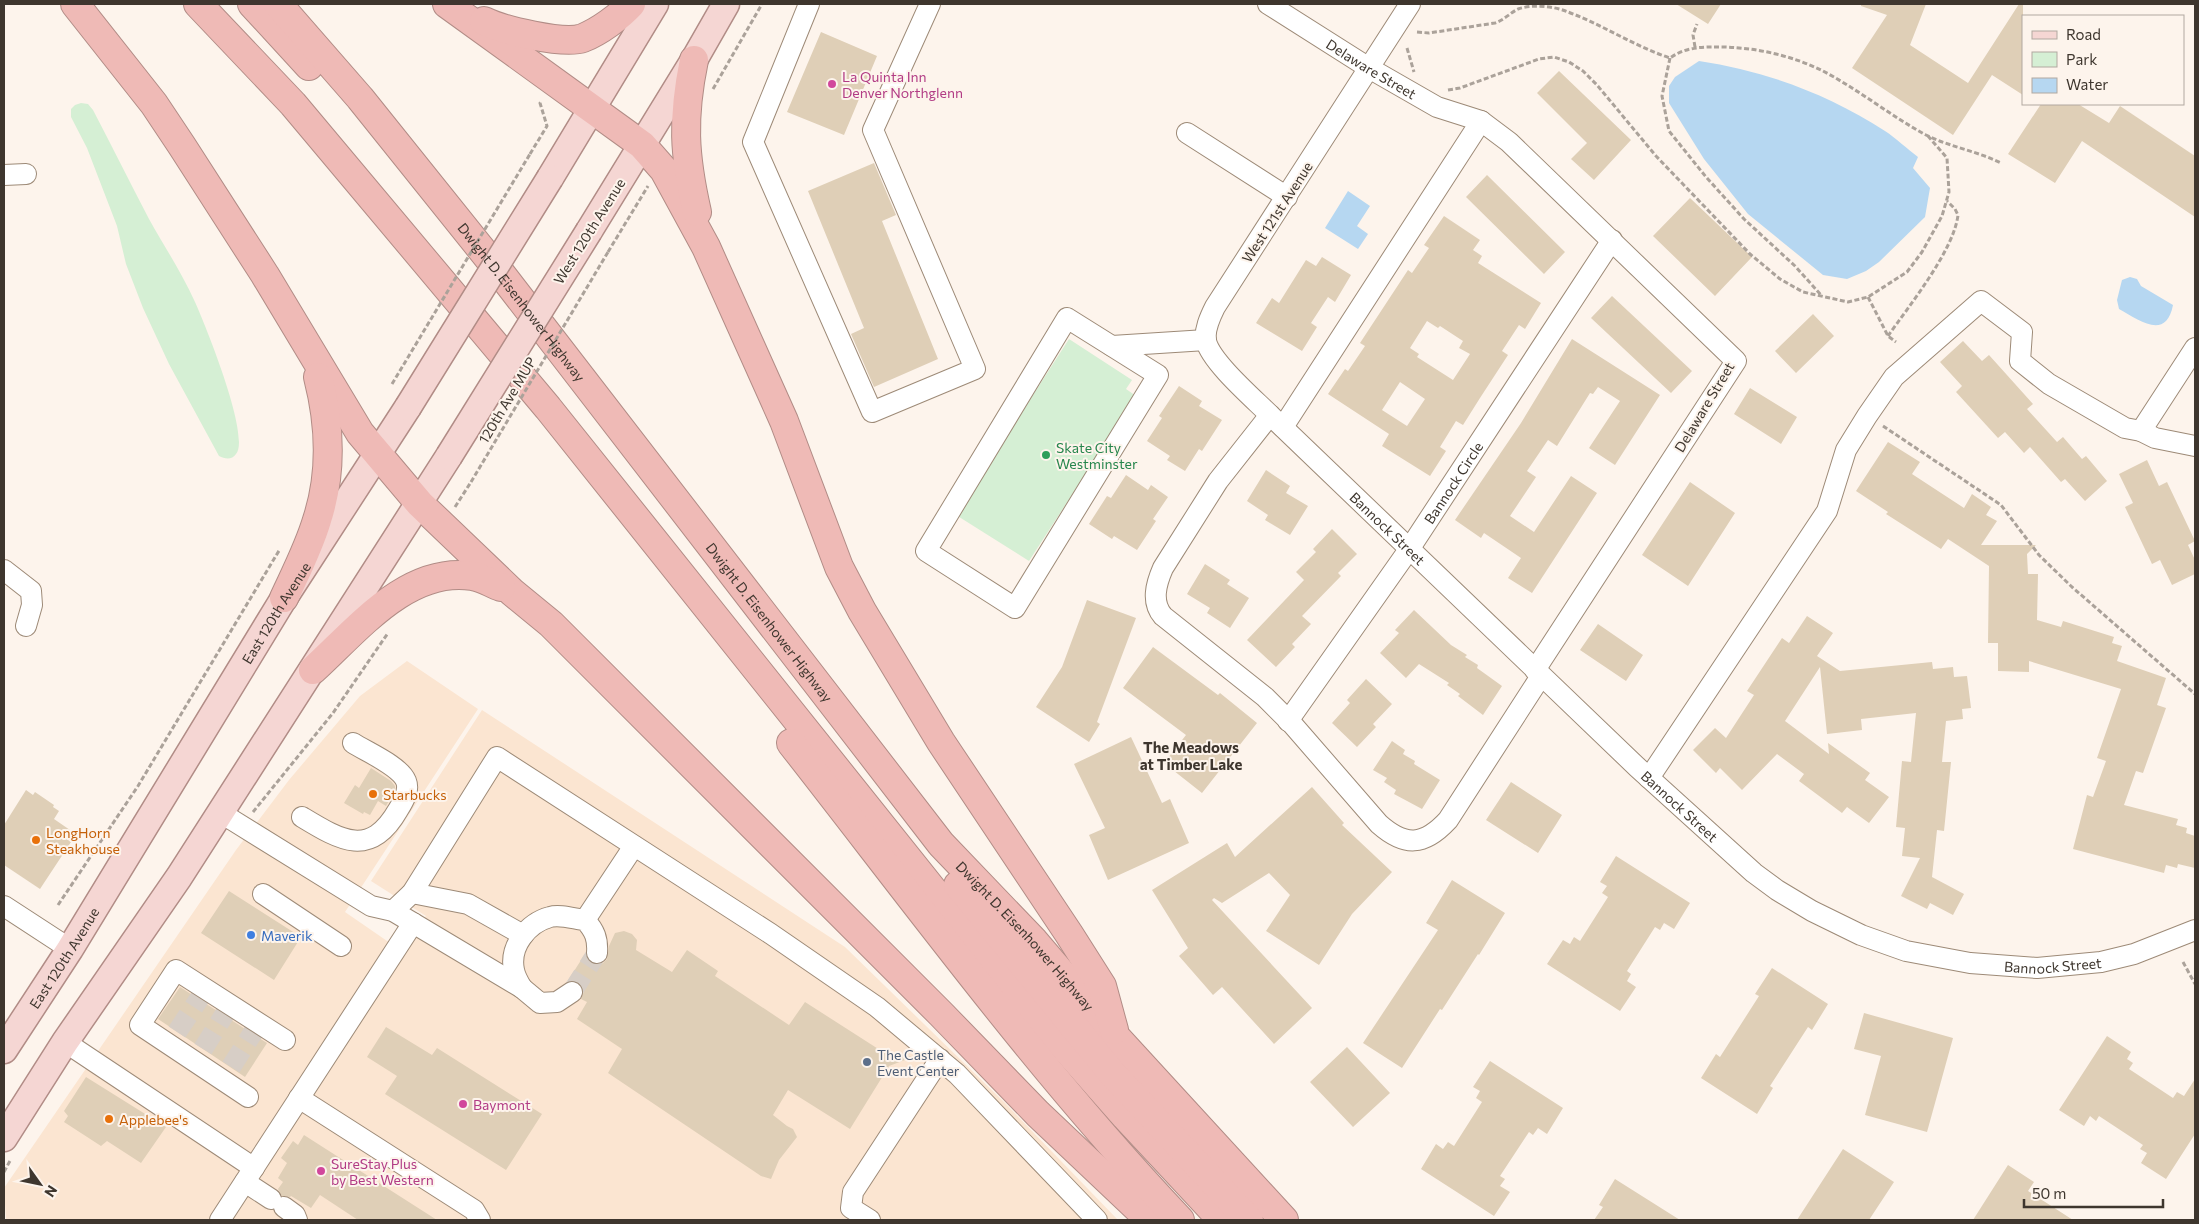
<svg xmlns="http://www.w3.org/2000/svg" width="2199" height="1224" viewBox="0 0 2199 1224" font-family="Commissioner,sans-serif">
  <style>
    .built { fill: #fbe5d1 }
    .green { fill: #d5efd4 }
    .water { fill: #b6d7f1 }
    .building { fill: #dfcfb7; fill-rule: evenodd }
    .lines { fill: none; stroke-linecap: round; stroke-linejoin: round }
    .minor-tunnel { stroke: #d7cec6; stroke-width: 20; stroke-dasharray: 20 10; stroke-linecap: butt }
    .minor-casing { stroke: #9d8a77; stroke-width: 22 }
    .major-casing { stroke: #b18c86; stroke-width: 29 }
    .highway-casing { stroke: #b18c86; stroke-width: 30 }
    .path { stroke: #aba29a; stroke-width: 3; stroke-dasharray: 5 2.5; stroke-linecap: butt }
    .minor { stroke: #fff; stroke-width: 20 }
    .major { stroke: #f5d6d3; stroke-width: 26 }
    .highway { stroke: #efbab6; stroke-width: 28 }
    .major-bridge-casing { stroke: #b18c86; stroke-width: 29; stroke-linecap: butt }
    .path-bridge { stroke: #aba29a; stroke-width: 3; stroke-dasharray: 5 2.5; stroke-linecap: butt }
    .major-bridge { stroke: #f5d6d3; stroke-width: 26 }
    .hotel-dot { fill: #d1479c; stroke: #fdf4ec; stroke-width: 2 }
    .leisure-dot { fill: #2e9e5b; stroke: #fdf4ec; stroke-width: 2 }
    .food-dot { fill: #e8710a; stroke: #fdf4ec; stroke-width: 2 }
    .shop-dot { fill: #3f7fe0; stroke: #fdf4ec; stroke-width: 2 }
    .service-dot { fill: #5c6f8a; stroke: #fdf4ec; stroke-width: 2 }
    .labels { text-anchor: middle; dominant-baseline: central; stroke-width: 4; stroke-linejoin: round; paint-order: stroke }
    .street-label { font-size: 14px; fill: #3e362e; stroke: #fdf4ec }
    .hotel-label { font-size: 14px; fill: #b23c85; stroke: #fdf4ec; text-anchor: start }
    .leisure-label { font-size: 14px; fill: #27864d; stroke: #fdf4ec; text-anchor: start }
    .food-label { font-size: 14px; fill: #c56008; stroke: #fdf4ec; text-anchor: start }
    .shop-label { font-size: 14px; fill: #366cbe; stroke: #fdf4ec; text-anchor: start }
    .service-label { font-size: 14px; fill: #4e5e75; stroke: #fdf4ec; text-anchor: start }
    .neighbourhood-label { font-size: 15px; font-weight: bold; fill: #3e362e; stroke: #fdf4ec }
  </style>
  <rect width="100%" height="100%" fill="#fdf4ec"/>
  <path class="built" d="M407,661L478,709L345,912L390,943L208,1220H6L4,1188L236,850L289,780L360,696Z
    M482,710L845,947L1004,1102L1118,1220H226L426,916L371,881Z"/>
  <path class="green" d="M81,103L88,104L93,110C112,146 130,183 149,219C164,246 182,273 195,302C205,324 251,437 236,454C232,460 225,459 219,456L169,364L143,308L126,264L117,226L87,148L71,117V109L75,105Z
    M1069,339L1132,380L1126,389L1136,396L1029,561L956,515Z"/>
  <path class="water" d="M1699,61C1766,71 1828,94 1885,131C1896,138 1907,149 1918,157L1913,168L1930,188L1925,217L1879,262L1866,271L1847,279L1823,275L1748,214L1704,159L1669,103V86L1675,77Z
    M1348,191L1370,206L1357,226L1368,234L1358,249L1325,228Z
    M2130,277L2137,279L2141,286L2173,305C2166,341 2139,320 2119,309L2117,300L2122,280Z"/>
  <path class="building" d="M1676,4H1721L1708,24Z
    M1861,4H1926L1910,45L1968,83L2019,4H2023V95L1992,75L1953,135L1852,68L1887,15L1861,6Z
    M821,32L877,56L844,135L787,112Z
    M1559,71L1631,140L1594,180L1571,159L1587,143L1537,93Z
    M2041,104H2078L2109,123L2120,106L2195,156V217L2082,141L2055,183L2008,154Z
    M874,163L896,215L882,221L938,359L874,387L851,334L864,328L808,191Z
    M1487,175L1565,252L1544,274L1466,197Z
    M1690,198L1752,257L1715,296L1653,236Z
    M1444,216L1480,240L1473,250L1482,256L1478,263L1541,303L1525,329L1519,325L1502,351L1508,355L1480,398L1463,425L1456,421L1440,447L1446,451L1430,476L1382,446L1389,434L1328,394L1345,369L1348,371L1365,346L1360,343L1408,270L1412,273L1429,248L1424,245ZM1427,321L1438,328L1440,326L1463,341L1459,348L1470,354L1453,380L1417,357L1419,354L1410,348ZM1400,382L1425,399L1407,426L1382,410Z
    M1322,257L1351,275L1335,302L1328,297L1311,323L1317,327L1302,351L1256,323L1272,298L1279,303L1306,260L1316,266Z
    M1612,296L1692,371L1671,393L1591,318Z
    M1813,314L1834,336L1796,373L1775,351Z
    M1572,339L1660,395L1615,465L1589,448L1620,401L1598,387L1593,394L1590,393L1557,446L1548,440L1527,471L1536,477L1510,516L1534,532L1571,476L1597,493L1532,593L1508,578L1521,558L1484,533L1481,538L1455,520L1521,423Z
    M1963,341L1982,361L1989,355L2033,404L2027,409L2057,442L2063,437L2082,459L2086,456L2107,481L2085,501L2065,479L2061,482L2030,447L2024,453L2005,432L1998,438L1956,392L1962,386L1940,362Z
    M1179,386L1202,401L1199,406L1222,420L1202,451L1199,449L1185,471L1167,460L1170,456L1147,441L1162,418L1159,416Z
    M1750,388L1797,417L1781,444L1734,414Z
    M1888,442L1920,462L1912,474L1964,508L1972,494L1991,507L1986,515L1997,521L1981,545H2036L2027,554L2028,574H2038L2037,620L2061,627L2063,621L2114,637L2112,643L2122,646L2117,661L2166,678L2157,705L2166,708L2143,773L2136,771L2124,805L2178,819L2176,825L2187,828L2186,833L2195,836V868L2178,864L2177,868L2166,865L2164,873L2073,849L2087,795L2093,797L2106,761L2097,758L2121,689L2029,661V672L1998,671V643H1988L1989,566L1948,539L1941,549L1886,514L1888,512L1856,491Z
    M2147,460L2159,486L2167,482L2195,541L2188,545L2195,560V574L2172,585L2160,560L2152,564L2125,507L2133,503L2119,474Z
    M1266,470L1290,486L1286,493L1308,506L1290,535L1265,520L1268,515L1247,501Z
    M1126,475L1148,490L1151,485L1168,497L1153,519L1156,521L1137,550L1114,536L1112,539L1089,524L1107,496L1111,498Z
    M1690,482L1735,513L1688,586L1642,555Z
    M1332,529L1357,554L1338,573L1341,576L1302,616L1311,624L1292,644L1295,647L1276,667L1247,640L1304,580L1296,572L1316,552L1313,549Z
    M1205,564L1230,580L1227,584L1249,598L1230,628L1207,613L1210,608L1187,594Z
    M1087,600L1136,618L1097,722L1100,724L1089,742L1036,707L1062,667Z
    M1414,610L1451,645L1467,655L1465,657L1478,665L1477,668L1502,686L1483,715L1458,696L1460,694L1447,685L1449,683L1419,664L1406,678L1380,653L1399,633L1395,630Z
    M1807,616L1833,633L1817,656L1840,671L1932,662L1933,669L1953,667L1954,677L1967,676L1971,708L1962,709L1963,719L1946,721L1942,762H1951L1944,831L1937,830L1932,877L1964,894L1953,915L1930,903L1927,909L1901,896L1920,858L1902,856L1905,828L1896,827L1902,761L1911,762L1916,713L1861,719L1862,730L1827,734L1820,667L1785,721L1829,754L1828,743L1870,773L1865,780L1889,797L1869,823L1847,807L1842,813L1799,781L1804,774L1777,754L1742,790L1720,768L1716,773L1693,750L1715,728L1726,738L1754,695L1747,691L1782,638L1789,643Z
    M1598,624L1643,655L1626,681L1580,650Z
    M1153,647L1218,695L1220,693L1257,723L1202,793L1164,763L1186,735L1123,688Z
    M1366,679L1392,704L1373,724L1376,727L1357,747L1332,723L1350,703L1347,700Z
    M1131,737L1162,803L1170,799L1189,843L1108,880L1089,835L1105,828L1074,764Z
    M1392,741L1405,750L1403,754L1415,761L1414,764L1440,780L1422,809L1394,794L1396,790L1384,782L1387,778L1373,770Z
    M371,768L391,781L395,786V790L386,806L378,801L370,815L364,812L363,814L344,803L355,785L359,788Z
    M1511,782L1562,815L1538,853L1486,820Z
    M1312,787L1344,823L1342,825L1392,872L1352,914L1319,965L1266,931L1290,895L1269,873L1222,903L1214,898L1212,900L1312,1008L1274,1044L1222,987L1213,995L1179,956L1188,948L1152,890L1227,843L1235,857Z
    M26,790L33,795L35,792L54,805L53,807L59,811L54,819L70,830L65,838L71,842L40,889L4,865V825Z
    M1616,856L1690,903L1674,929L1664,923L1660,930L1655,927L1627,971L1631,974L1627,981L1636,987L1620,1011L1547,964L1563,940L1570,944L1574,937L1580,941L1608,897L1602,893L1607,886L1600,882Z
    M1452,880L1505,913L1479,955L1478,954L1442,1010L1440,1009L1402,1068L1363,1043L1438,930L1426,923Z
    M229,891L301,937L274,980L201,933Z
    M624,931L632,934L637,940L636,950L672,972L687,950L718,971L715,976L789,1025L805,1002L883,1052L913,1057L889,1066L850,1129L788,1090L773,1115L787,1126L793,1129L797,1137L779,1160L771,1179L761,1176L608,1073L622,1049L577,1019L587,1002L581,999L584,991L578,982H567L585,954L591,963L597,965L603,963L607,959L609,946L615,933Z
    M1772,968L1828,1004L1812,1030L1808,1027L1770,1086L1773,1088L1757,1114L1701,1078L1716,1054L1720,1057L1759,996L1755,994Z
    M180,987L267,1043L245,1077L158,1019Z
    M1864,1013L1953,1038L1927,1132L1865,1115L1881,1056L1854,1049Z
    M386,1027L432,1055L437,1048L542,1114L506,1170L385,1094L397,1076L367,1057Z
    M2107,1036L2131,1052L2127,1059L2133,1063L2129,1069L2173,1098L2177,1092L2184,1096L2195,1079V1134L2166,1179L2141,1163L2147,1153L2140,1149L2143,1145L2099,1116L2096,1121L2090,1116L2084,1126L2059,1110Z
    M1347,1047L1390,1093L1353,1127L1310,1082Z
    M1490,1061L1563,1108L1547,1134L1538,1128L1533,1135L1529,1132L1500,1176L1505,1179L1500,1186L1510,1192L1494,1216L1421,1169L1436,1144L1443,1149L1448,1142L1454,1146L1482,1102L1476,1098L1480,1091L1473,1087Z
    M86,1077L166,1127L141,1163L107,1141L101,1146L64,1122L68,1116L64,1111Z
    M304,1135L437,1220H358L320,1195L311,1208L291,1196L290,1197L282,1196L278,1189L283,1182L278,1178L287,1163L281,1158L293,1141L298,1145Z
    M1843,1149L1894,1182L1869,1220H1797Z
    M2008,1165L2034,1182L2028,1191L2073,1220H1973Z
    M1615,1179L1680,1220H1594L1603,1207L1599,1205Z"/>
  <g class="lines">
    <path class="minor-tunnel" d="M572,992L597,953
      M177,1032L201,996
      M203,1049L226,1012
      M231,1067L254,1031"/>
    <g class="minor-casing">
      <g id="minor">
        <path d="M809,4L753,142L872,412L975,369L873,130L930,4"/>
        <path id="s1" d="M1268,4L1369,68L1437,107L1481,121"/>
        <path id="s2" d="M1410,4L1215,307C1210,317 1204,330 1206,341C1211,362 1254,399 1270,415L1637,767L1754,873L1777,890L1812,911L1861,935L1906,951L1970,963L2037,968L2101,962L2134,954L2195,930"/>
        <path d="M1187,133L1287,197"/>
        <path d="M4,175L26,174"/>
        <path d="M1067,318L1158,375L1015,608L926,551Z"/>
        <path d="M1112,346L1206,340"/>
        <path d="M1270,415L1218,481L1163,568C1156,584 1151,602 1163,616L1265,697L1293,725L1379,824C1405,847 1424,846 1448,820L1541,676"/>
        <path d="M1283,427L1481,121L1509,142L1736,361L1535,670"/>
        <path d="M2141,431L2195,348"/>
        <path d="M4,570L31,591L32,605L26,626"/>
        <path id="s3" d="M1288,721L1410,548L1612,240"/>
        <path d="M1649,778L1827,511L1846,450L1867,416L1894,377L1981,301L2022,332L2020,361L2049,384L2125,428L2141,431L2155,438L2195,446"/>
        <path d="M221,813L371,906L393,911L522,988L540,1003L557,1002L572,992"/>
        <path d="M302,817C340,840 370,859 398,810C403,802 410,791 406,781C400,766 367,752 353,743"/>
        <path d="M412,893L468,904L523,935"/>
        <path d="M263,894L341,946"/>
        <path d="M4,906L70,949"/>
        <path d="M393,911L412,893L497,757L771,934L877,1007L957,1074L1097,1220"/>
        <path d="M585,920L634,846"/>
        <path d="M522,988C519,983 515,976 514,970C509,946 528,923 550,917C560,914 575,919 585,920C595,931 598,939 597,953"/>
        <path d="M65,1042L254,1168"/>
        <path d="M248,1097L140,1025L176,970L285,1040"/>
        <path d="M299,1098L474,1210L480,1220"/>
        <path d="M245,1182L271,1199"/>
        <path d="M284,1207L295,1215L297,1220"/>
        <path d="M220,1220L413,923"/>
        <path d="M870,1220L851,1208L853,1192L940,1059"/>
      </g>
    </g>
    <g class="major-casing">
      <g id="major">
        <path d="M550,178L655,4"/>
        <path d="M589,231L694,60L726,4"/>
        <path id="s4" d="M4,1050L70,949L284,598L408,407"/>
        <path d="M4,1138L65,1042L179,877L449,456"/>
      </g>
    </g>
    <g class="highway-casing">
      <g id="highway">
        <path d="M75,4L154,104L182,146L265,275L360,433L420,504L512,592L551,624L941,1014L1038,1114L1150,1220"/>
        <path d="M198,4L293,104L548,408L1000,974L1125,1116L1222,1220"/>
        <path d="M252,4L309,66"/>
        <path id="s5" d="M278,4L360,98L502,275L941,844L1034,941L1116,1037L1284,1220"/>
        <path d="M447,4L642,145L664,170L706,247L784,421L839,567L862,611L941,742L1069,934L1102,986L1114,1030"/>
        <path d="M484,21C502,30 564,45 583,38C600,31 619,17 631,4"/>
        <path d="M694,60C682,118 684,155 697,212"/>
        <path d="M284,598C296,572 309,547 317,520C332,474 330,424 318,377"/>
        <path d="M313,670C356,631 407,566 472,576C482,577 492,584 501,587"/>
        <path d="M791,743C918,905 1039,1071 1180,1220"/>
        <path d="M958,885L1111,1072L1249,1220"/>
      </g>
    </g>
    <path class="path" d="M1417,32L1429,33L1495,23C1504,20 1510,13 1518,9C1533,4 1554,6 1568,12C1603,25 1634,46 1670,58C1687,46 1704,47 1724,47C1758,48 1793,56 1823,71C1859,90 1891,116 1926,135C1950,147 1977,151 2001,163
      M1695,47L1693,35L1697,24
      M1407,48L1414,72
      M1670,58L1662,96L1669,131L1706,177L1744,219L1795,266L1821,295
      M713,89L762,4
      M1448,90L1460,88L1539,59L1554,57L1569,62L1583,71L1597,85L1656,156L1750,254L1780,279L1803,292L1848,302L1868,297L1907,272L1922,252L1942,216L1949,192L1947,158L1928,136
      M530,154L547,126L540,103L542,101
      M608,252L648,186
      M1868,297L1888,336L1896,342
      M1888,336C1909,306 1954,250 1958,215L1955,209L1947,201
      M1883,426L2001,505L2039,555L2072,587L2195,694
      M455,507L471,482
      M253,812L333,713L388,633
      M58,905L138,786L280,549
      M2183,962L2195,984
      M4,1172L11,1159"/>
    <use href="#minor" class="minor"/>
    <use href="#major" class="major"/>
    <use href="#highway" class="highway"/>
    <g class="major-bridge-casing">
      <path id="major-bridge" d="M408,407L550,178
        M449,456L589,231"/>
    </g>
    <path class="path-bridge" d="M392,384L530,154
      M471,482L608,252"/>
    <use href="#major-bridge" class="major-bridge"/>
  </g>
  <g class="hotel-dot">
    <circle cx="832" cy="84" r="5"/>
    <circle cx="463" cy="1104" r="5"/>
    <circle cx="321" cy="1171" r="5"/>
  </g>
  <circle class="leisure-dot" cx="1046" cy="455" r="5"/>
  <g class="food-dot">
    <circle cx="373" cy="794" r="5"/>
    <circle cx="36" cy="840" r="5"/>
    <circle cx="109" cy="1119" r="5"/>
  </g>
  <circle class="shop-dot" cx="251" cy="935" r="5"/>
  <circle class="service-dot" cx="867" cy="1062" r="5"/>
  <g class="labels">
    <g class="street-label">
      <text stroke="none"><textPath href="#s1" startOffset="122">Delaware Street</textPath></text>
      <text transform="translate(1277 212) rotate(-57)">West 121st Avenue</text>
      <text transform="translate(589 231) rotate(-58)">West 120th Avenue</text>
      <text stroke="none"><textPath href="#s5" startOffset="385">Dwight D. Eisenhower Highway</textPath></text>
      <text transform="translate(507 400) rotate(-59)">120th Ave MUP</text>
      <text transform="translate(1704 407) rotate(-59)">Delaware Street</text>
      <text stroke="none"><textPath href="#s3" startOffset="290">Bannock Circle</textPath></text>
      <text stroke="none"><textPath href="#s2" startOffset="658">Bannock Street</textPath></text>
      <text stroke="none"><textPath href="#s4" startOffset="515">East 120th Avenue</textPath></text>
      <text stroke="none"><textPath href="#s5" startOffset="790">Dwight D. Eisenhower Highway</textPath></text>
      <text stroke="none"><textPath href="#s2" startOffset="1061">Bannock Street</textPath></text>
      <text stroke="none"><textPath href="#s5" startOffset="1195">Dwight D. Eisenhower Highway</textPath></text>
      <text stroke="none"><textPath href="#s4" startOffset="110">East 120th Avenue</textPath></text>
      <text stroke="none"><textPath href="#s2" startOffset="1481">Bannock Street</textPath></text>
    </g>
    <g class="hotel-label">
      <text x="842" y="76">La Quinta Inn<tspan x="842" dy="16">Denver Northglenn</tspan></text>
      <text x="473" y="1104">Baymont</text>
      <text x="331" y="1163">SureStay Plus<tspan x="331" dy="16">by Best Western</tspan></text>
    </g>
    <g class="leisure-label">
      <text x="1056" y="447">Skate City<tspan x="1056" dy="16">Westminster</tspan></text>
    </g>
    <g class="food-label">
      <text x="383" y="794">Starbucks</text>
      <text x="46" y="832">LongHorn<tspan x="46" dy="16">Steakhouse</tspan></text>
      <text x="119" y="1119">Applebee's</text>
    </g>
    <g class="shop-label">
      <text x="261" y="935">Maverik</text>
    </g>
    <g class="service-label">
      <text x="877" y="1054">The Castle<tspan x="877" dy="16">Event Center</tspan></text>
    </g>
    <g class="neighbourhood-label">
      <text x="1191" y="747">The Meadows<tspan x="1191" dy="17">at Timber Lake</tspan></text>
    </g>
  </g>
  <rect width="2199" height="1224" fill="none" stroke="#3e362e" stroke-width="10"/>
  <rect x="2022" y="15" width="162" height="90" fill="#fdf4ec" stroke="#b1a8a0"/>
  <rect x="2032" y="31" width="25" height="8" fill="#f5d6d3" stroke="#b1a8a0"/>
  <text x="2066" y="40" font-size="15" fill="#3e362e">Road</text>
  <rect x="2032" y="52" width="25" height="15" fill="#d5efd4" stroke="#b1a8a0"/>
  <text x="2066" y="65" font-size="15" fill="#3e362e">Park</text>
  <rect x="2032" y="78" width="25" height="15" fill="#b6d7f1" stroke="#b1a8a0"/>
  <text x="2066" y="90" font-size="15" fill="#3e362e">Water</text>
  <g transform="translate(40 1184) rotate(123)" stroke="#fdf4ec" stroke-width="4" paint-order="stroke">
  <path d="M0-4L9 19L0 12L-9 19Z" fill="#3e362e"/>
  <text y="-8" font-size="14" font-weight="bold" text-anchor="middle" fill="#3e362e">N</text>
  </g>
  <path d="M2024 1199v8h139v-8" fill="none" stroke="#3e362e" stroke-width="2.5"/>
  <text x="2032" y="1199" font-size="15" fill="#3e362e" stroke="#fdf4ec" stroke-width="4" paint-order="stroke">50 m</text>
</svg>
